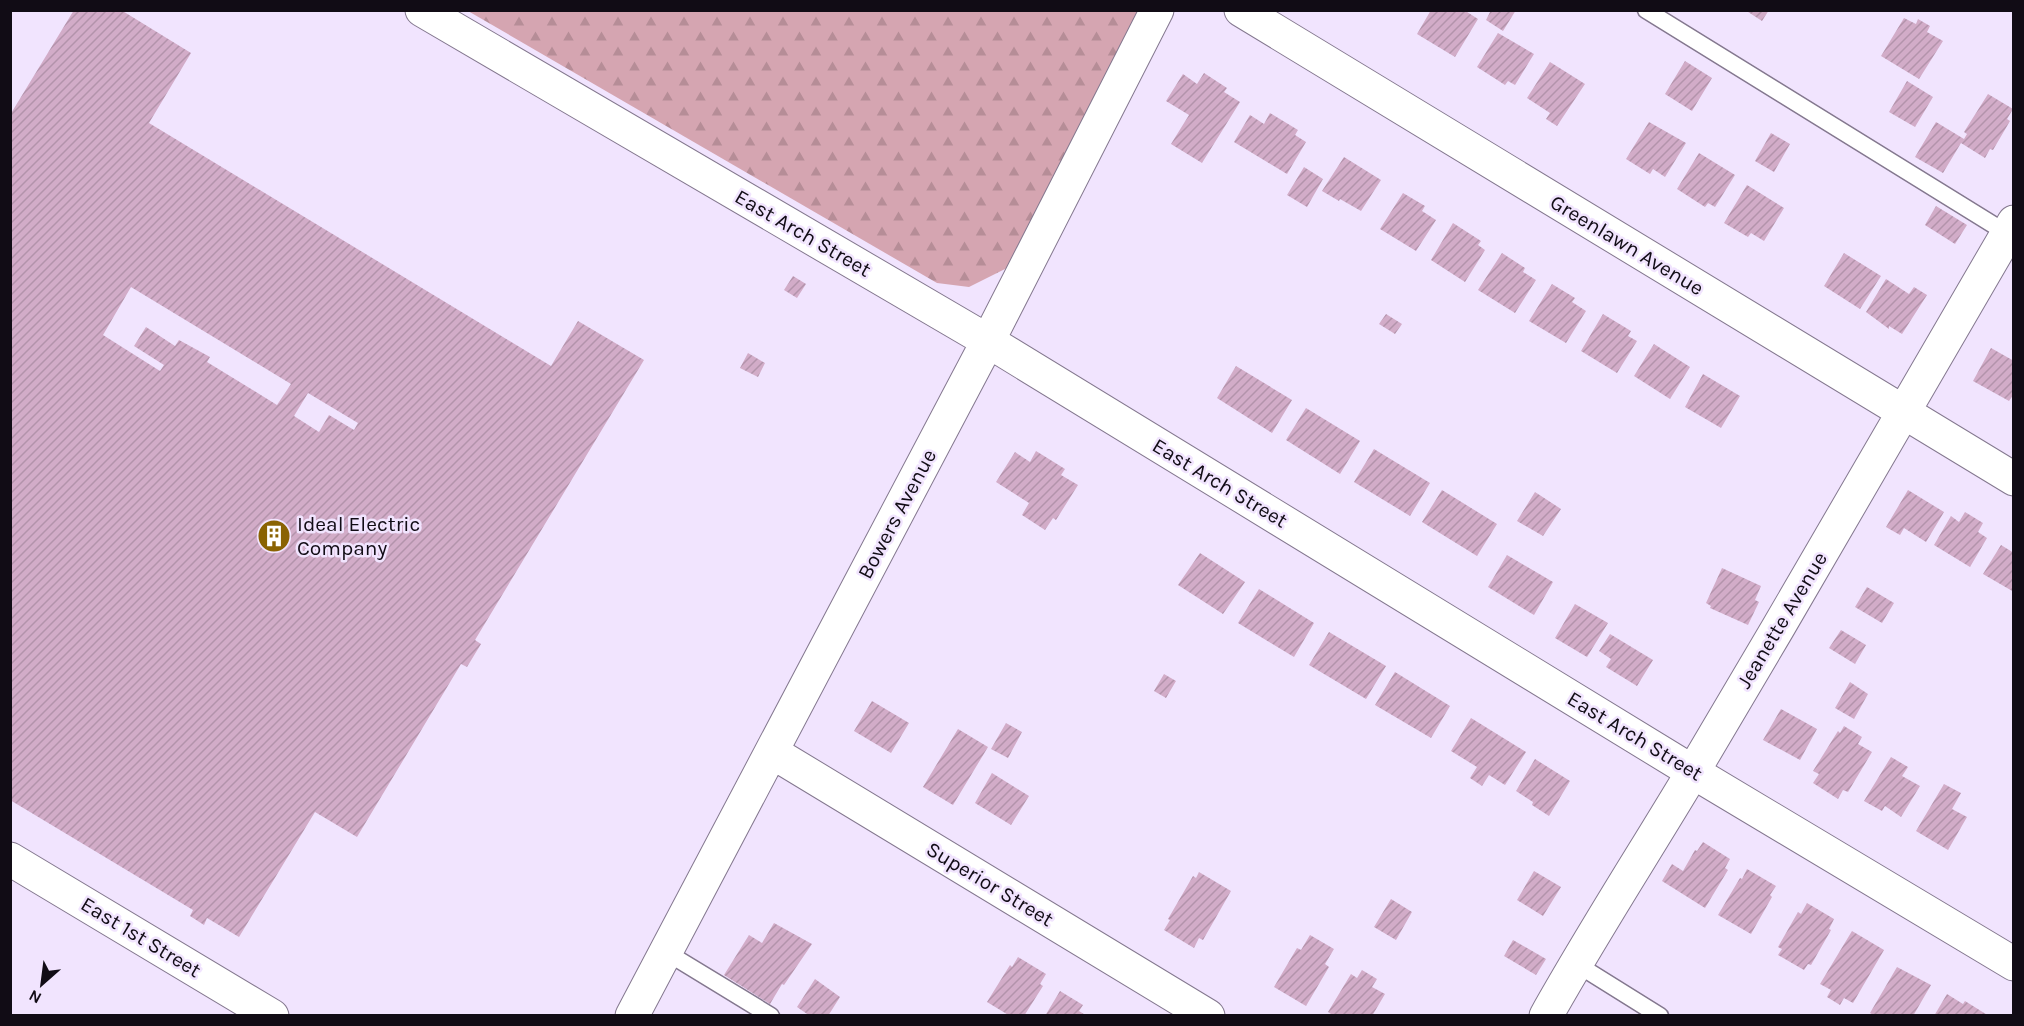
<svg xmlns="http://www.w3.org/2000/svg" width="2024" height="1026" viewBox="0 0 2024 1026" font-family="Karla,sans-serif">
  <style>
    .forest { fill: url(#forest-firs) }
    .building { fill: url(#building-hatch); fill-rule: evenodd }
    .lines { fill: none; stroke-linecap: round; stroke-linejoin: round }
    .service-casing { stroke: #84788f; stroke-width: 19 }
    .minor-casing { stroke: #84788f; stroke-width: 35 }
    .tertiary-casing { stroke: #84788f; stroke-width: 35 }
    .service { stroke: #fff; stroke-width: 16 }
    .minor { stroke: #fff; stroke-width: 33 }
    .tertiary { stroke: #fff; stroke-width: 33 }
    .labels { text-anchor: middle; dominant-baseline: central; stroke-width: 5; stroke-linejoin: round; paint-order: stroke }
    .street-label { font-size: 21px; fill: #110c15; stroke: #f1e4fe }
    .poi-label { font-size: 21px; fill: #110c15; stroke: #f1e4fe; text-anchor: start }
  </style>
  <defs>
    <pattern id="forest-firs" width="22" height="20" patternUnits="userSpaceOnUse" patternTransform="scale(1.5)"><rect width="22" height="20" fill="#d5a5b1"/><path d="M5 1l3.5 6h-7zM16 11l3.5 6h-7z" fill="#b68d97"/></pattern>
    <pattern id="building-hatch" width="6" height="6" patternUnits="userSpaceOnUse" patternTransform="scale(1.5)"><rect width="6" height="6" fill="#d2acc8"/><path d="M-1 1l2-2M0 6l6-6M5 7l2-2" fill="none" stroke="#b393ab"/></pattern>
  </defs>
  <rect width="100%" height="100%" fill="#f1e4fe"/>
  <path class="forest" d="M468,11H1143L1009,267L969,287L937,283Z"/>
  <path class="building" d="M74,10H121L191,53L149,123L551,366L578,321L644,360L475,640L481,644L467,667L461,664L357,837L315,812L239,937L207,918L204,925L190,916L193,910L10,800V115ZM131,287L291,384L277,405L207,362L210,357L179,340L175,346L146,327L134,346L164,365L160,371L103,335ZM308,393L358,423L354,430L329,415L319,432L294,416Z
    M1431,10H1464L1478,19L1455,57L1417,34Z
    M1491,10H1516L1503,31L1486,20Z
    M1745,10H1769L1762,21Z
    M1904,18L1916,24L1918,19L1930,26L1927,32L1943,41L1919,79L1881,56Z
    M1498,33L1534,54L1515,85L1508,81L1505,85L1477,67Z
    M1685,61L1712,78L1692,111L1665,94Z
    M1550,62L1585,84L1557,126L1546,119L1550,113L1527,98Z
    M1204,73L1227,88L1224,92L1240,102L1202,163L1171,144L1189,115L1166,101L1183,74L1197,84Z
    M1907,81L1933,97L1915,127L1889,112Z
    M1988,94L2013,109L2007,119L2010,121L1993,150L1990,149L1985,158L1961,143L1943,173L1915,157L1936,122L1964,139L1967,134L1964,132Z
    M1270,113L1298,130L1295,135L1306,142L1287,174L1234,142L1250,115L1264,124Z
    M1649,122L1686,143L1665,177L1653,169L1650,174L1626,159Z
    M1771,133L1790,144L1774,172L1755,161Z
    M1699,153L1735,175L1715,207L1708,203L1705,207L1677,189Z
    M1344,157L1381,180L1361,211L1340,199L1339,201L1322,191Z
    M1304,167L1323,179L1307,207L1287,195Z
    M1747,185L1784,208L1764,241L1751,233L1748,237L1724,223Z
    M1403,193L1425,206L1422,211L1436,220L1416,251L1380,229Z
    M1936,206L1967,225L1955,244L1925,225Z
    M1453,223L1481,241L1478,245L1485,250L1465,282L1431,260Z
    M1502,253L1525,268L1523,272L1536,280L1515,313L1478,290Z
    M1844,253L1881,276L1860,309L1824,286Z
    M793,276L806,284L797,298L784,290Z
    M1886,279L1909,294L1914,287L1927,295L1902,334L1889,326V329L1866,312Z
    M1552,284L1575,298L1572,302L1586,311L1566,343L1529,321Z
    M1386,314L1402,324L1395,334L1379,324Z
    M1603,314L1631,331L1628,336L1637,341L1617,373L1581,351Z
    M1654,344L1690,367L1670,399L1634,376Z
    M1991,348L2014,361V394L2009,401L1973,381Z
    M748,353L765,363L758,377L740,368Z
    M1236,366L1292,400L1272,433L1217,398Z
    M1703,374L1740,396L1721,428L1685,407Z
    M1306,408L1360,441L1340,474L1286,440Z
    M1374,449L1430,483L1410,516L1354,482Z
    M1036,451L1065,469L1061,475L1078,485L1056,520L1053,518L1045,530L1022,515L1029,503L996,482L1015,452L1030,462Z
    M1442,490L1497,524L1477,556L1422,522Z
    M1908,490L1944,512L1926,542L1904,528L1900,535L1886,527Z
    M1535,492L1561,509L1543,536L1517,521Z
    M1965,512L1983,523L1978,532L1987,538L1970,567L1934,545L1951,516L1959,522Z
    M2001,545L2014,553V592L1983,574Z
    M1200,553L1245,582L1223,614L1178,585Z
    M1507,555L1553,582L1534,615L1488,587Z
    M1722,568L1761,586L1755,600L1759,602L1748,625L1710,608L1711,606L1706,603Z
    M1867,587L1894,603L1882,623L1855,607Z
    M1259,589L1314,623L1294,657L1238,623Z
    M1575,604L1608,623L1587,657L1555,638Z
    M1841,630L1866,645L1855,664L1829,648Z
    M1329,632L1386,666L1366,699L1309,665Z
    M1610,634L1653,660L1637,686L1606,667L1611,659L1599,651Z
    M1395,672L1450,706L1431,738L1375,705Z
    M1164,674L1176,681L1166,698L1154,691Z
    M1850,682L1868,694L1854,719L1835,708Z
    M872,701L909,723L891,753L854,731Z
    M1781,709L1817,729L1800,760L1763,740Z
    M1471,718L1526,752L1505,785L1489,775L1482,786L1470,778L1477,767L1451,751Z
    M1006,723L1022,732L1008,758L991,749Z
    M1844,726L1862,737L1858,744L1872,752L1848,792L1843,790L1838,799L1813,783L1819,774L1813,771L1838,731L1840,733Z
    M958,729L988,747L953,805L923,787Z
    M1891,757L1908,767L1902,776L1920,786L1901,817L1885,806L1882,811L1864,801Z
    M1535,759L1570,781L1549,816L1532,805L1533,802L1516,791Z
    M992,773L1029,796L1011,825L975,803Z
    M1944,784L1961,793L1952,809L1967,817L1948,850L1916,831Z
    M1703,842L1730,859L1725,868L1728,870L1705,908L1662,881L1672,864L1683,871L1695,850L1697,851Z
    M1747,869L1776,886L1770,895L1772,897L1751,934L1718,915L1740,878L1742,879Z
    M1534,871L1561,887L1543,916L1517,900Z
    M1199,872L1231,891L1203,940L1199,938L1194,948L1164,930L1170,920L1168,919L1193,876L1196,878Z
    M1391,899L1412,912L1396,940L1374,927Z
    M1807,903L1834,919L1829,929L1831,930L1811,965L1808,964L1804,970L1778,955L1782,949L1778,947L1798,912L1801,914Z
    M774,923L812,944L784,985L782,984L770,1004L724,975L749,935L762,943Z
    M1852,931L1884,950L1853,1003L1844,998L1840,1005L1827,997L1831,990L1820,984Z
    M1310,935L1334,949L1325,964L1329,967L1306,1006L1274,987L1297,948L1301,950Z
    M1513,940L1546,959L1536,975L1504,956Z
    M1018,957L1046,974L1040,984L1043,986L1024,1016H1010L987,1002L1010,965L1012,967Z
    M1897,967L1931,985L1913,1016H1875L1870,1013Z
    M1362,970L1377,979L1372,987L1385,994L1372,1016H1330L1331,1014L1328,1012L1351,974L1357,978Z
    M815,979L840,997L828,1016H810L797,1007Z
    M1060,991L1083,1005L1079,1011L1087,1016H1045Z
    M1947,994L1963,1004L1965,1001L1989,1016H1934Z"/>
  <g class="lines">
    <g class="service-casing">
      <path id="service" d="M1646,10L2013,237
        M666,952L771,1016
        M1575,963L1660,1016"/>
    </g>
    <g class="minor-casing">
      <path id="minor" d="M422,10L988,341L1693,772L2014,964
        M1241,10L2014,479
        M772,752L1208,1016
        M632,1016L988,341L1157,10
        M1546,1016C1593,932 1645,852 1694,770C1802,588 1909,405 2014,222"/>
    </g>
    <g class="tertiary-casing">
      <path id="tertiary" d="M10,859L272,1016"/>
    </g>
    <use href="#service" class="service"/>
    <use href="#minor" class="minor"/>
    <use href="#tertiary" class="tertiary"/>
  </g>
  <defs>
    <g id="building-disc" transform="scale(1.725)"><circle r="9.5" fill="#8a6302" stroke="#f1e4fe"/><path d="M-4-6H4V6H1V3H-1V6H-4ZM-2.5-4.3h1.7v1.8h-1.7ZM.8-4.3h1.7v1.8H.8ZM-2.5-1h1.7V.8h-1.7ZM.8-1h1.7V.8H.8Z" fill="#fff"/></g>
  </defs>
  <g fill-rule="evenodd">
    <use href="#building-disc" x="274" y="536"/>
  </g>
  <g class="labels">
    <g class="street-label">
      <text transform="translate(803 233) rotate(30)">East Arch Street</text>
      <text transform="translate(1627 245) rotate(31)">Greenlawn Avenue</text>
      <text transform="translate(1220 483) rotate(31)">East Arch Street</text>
      <text transform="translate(897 514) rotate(-62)">Bowers Avenue</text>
      <text transform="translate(1782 620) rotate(-59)">Jeanette Avenue</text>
      <text transform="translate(1635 736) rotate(31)">East Arch Street</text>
      <text transform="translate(990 884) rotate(31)">Superior Street</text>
      <text transform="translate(141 937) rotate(31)">East 1st Street</text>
    </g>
    <g class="poi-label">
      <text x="297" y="524">Ideal Electric<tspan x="297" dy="24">Company</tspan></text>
    </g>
  </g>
  <rect width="2024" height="1026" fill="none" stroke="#110c15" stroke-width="24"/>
  <g transform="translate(42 984) rotate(208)" stroke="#f1e4fe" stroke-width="4.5" paint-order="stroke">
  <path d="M0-4.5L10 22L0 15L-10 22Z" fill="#110c15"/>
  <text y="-9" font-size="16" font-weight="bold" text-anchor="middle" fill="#110c15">N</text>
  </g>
</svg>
